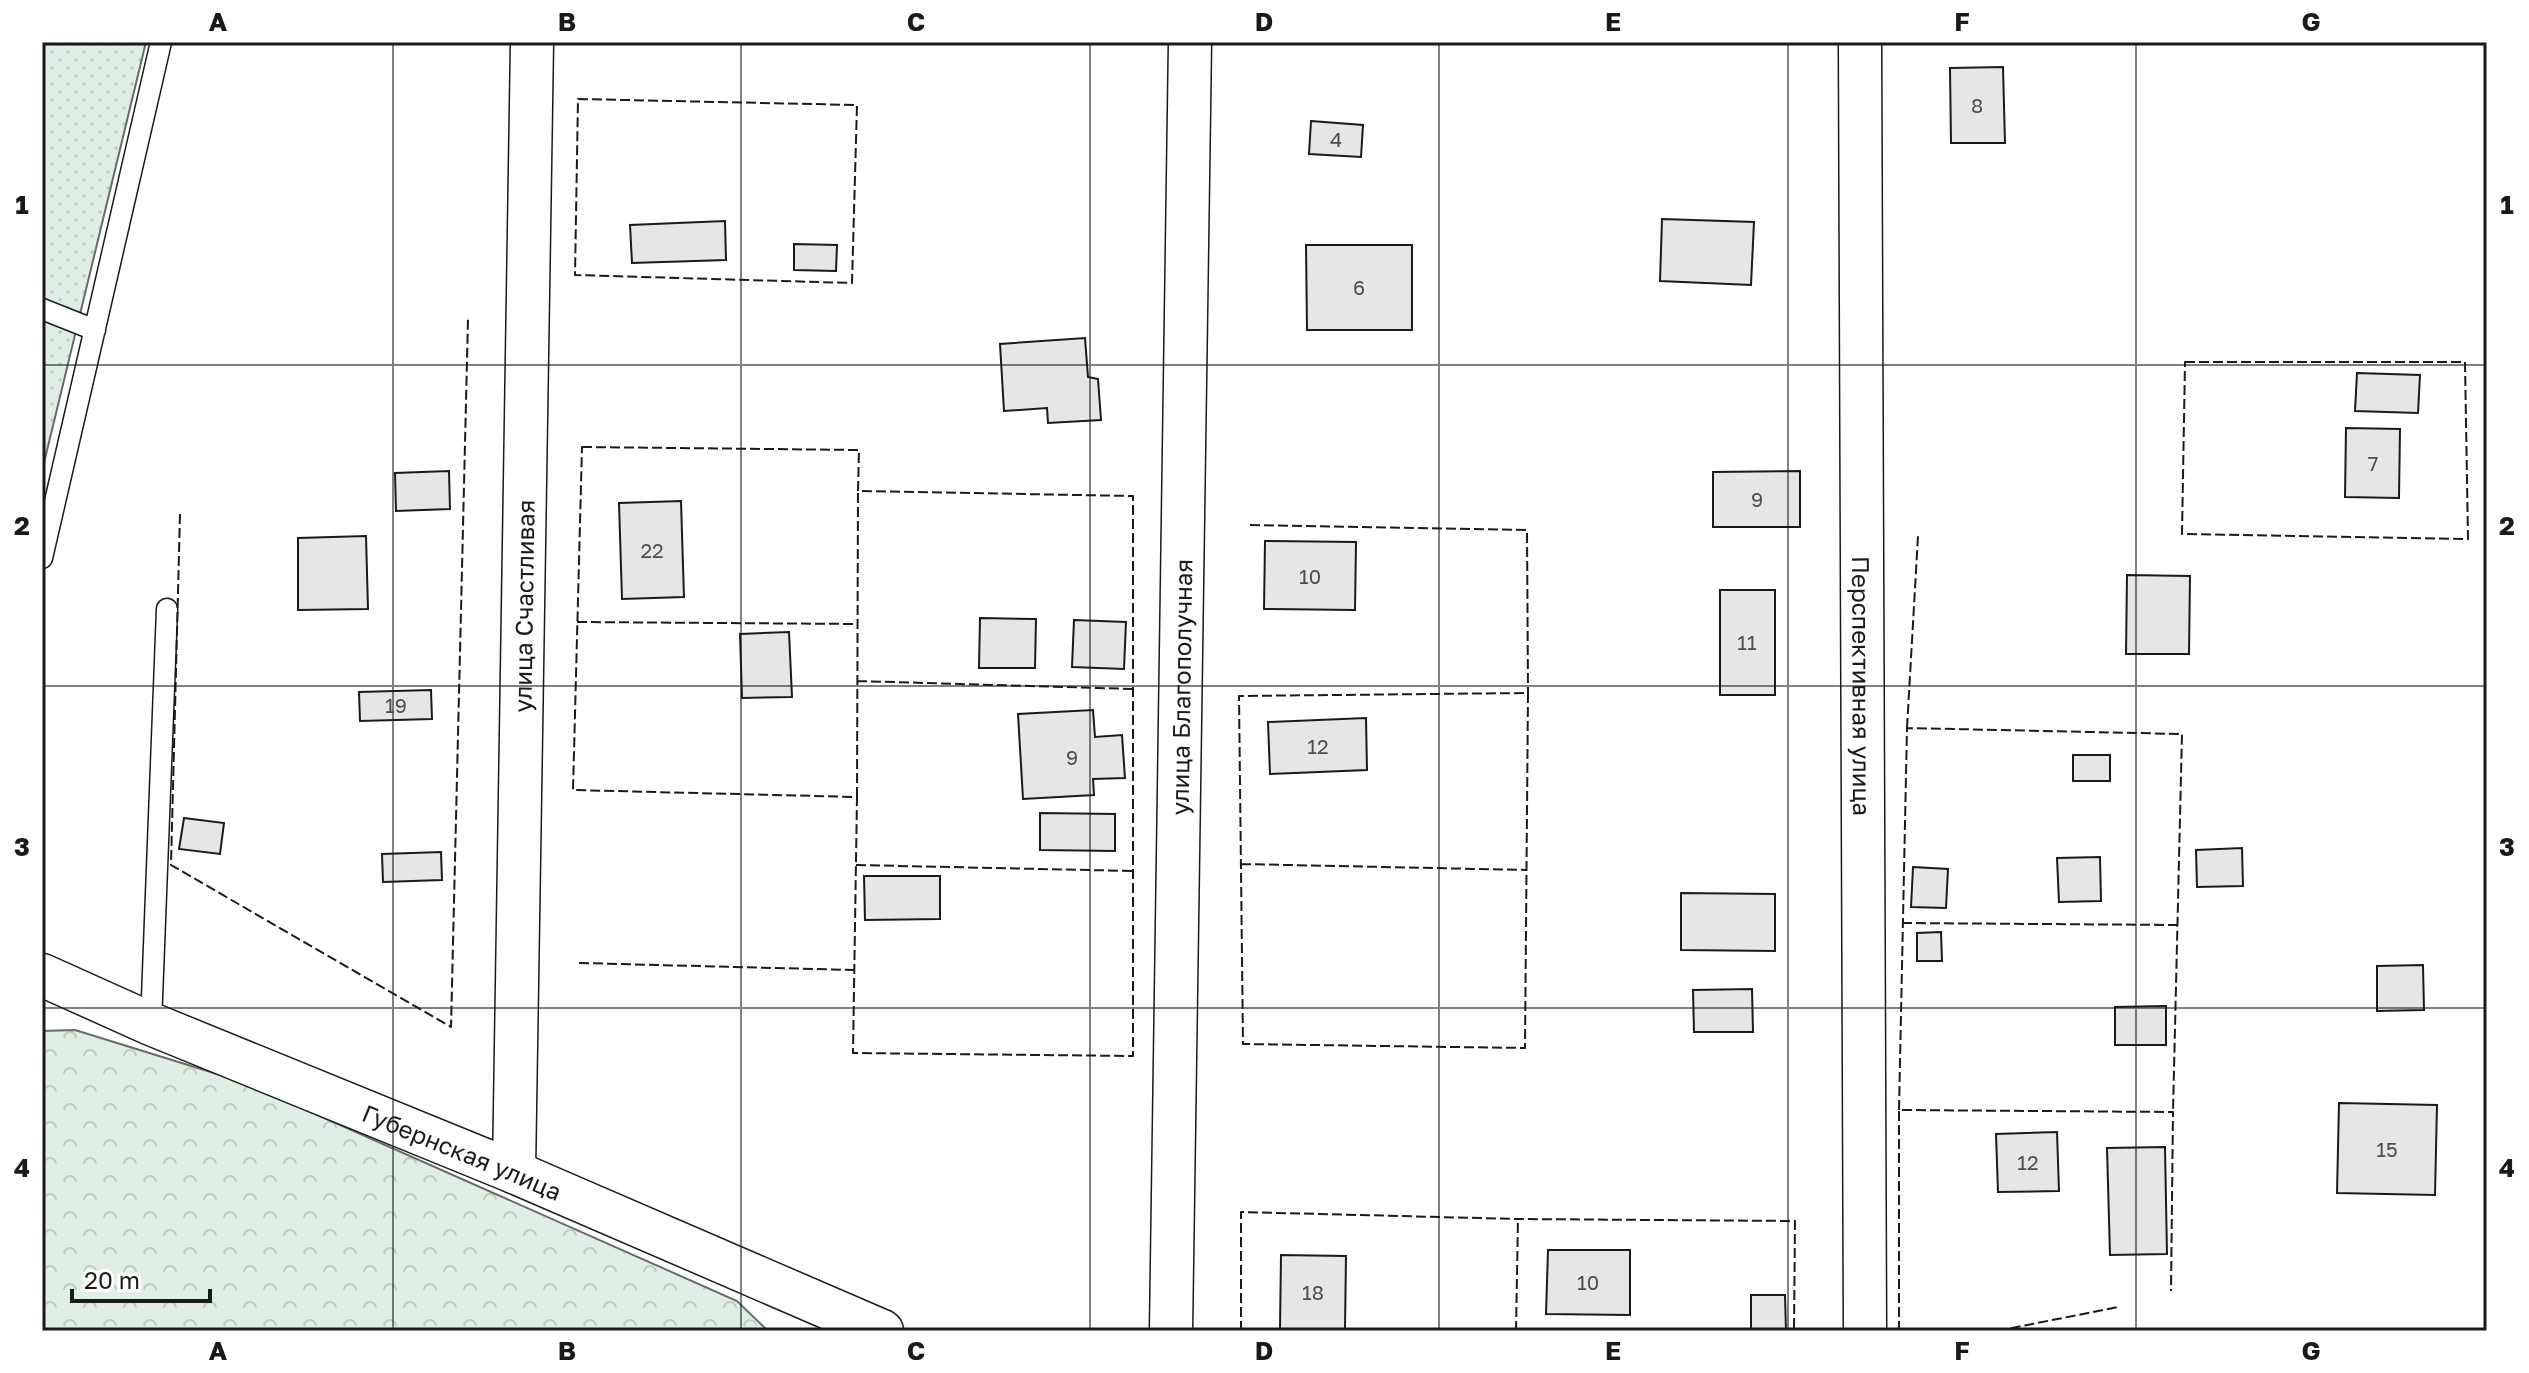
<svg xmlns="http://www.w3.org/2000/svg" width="2529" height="1373" viewBox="0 0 2529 1373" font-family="'Golos Text',sans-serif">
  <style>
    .grass { fill: url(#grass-dots); stroke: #6a6a6a; stroke-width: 2 }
    .forest { fill: url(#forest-crowns); stroke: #6a6a6a; stroke-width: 2 }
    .building { fill: #e6e6e6; stroke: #1a1a1a; stroke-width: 2 }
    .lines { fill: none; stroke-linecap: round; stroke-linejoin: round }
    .service-casing { stroke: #1a1a1a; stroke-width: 23 }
    .minor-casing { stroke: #1a1a1a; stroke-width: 45 }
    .service { stroke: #fff; stroke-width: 20 }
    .minor { stroke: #fff; stroke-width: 42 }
    .fence { stroke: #1a1a1a; stroke-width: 2; stroke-dasharray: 10 4; stroke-linecap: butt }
    .grid { fill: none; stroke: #1a1a1a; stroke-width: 2; stroke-opacity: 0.55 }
    .labels { text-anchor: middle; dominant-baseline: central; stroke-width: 6; stroke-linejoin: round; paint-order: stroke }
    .number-label { font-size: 20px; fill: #4d4d4d }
    .street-label { font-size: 24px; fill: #1a1a1a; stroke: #fff }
    .neatline { fill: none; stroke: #1a1a1a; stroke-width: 3 }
    .grid-label { font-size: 26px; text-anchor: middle; font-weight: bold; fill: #1a1a1a }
  </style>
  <defs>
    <pattern id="grass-dots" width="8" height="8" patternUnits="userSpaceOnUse" patternTransform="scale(2)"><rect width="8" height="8" fill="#e0efe3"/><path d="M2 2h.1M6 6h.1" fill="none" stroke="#c0ccc2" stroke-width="1.8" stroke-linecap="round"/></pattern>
    <pattern id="forest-crowns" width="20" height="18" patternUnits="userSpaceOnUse" patternTransform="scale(2)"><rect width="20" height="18" fill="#e0efe3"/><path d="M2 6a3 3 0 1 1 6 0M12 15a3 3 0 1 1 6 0" fill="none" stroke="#c0ccc2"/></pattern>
  </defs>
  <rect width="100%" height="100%" fill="#fff"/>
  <path class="grass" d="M42,42H146L42,471Z"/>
  <path class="forest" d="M75,1030L243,1082L737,1301L768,1331H42V1031Z"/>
  <path class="building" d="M2003,67L2005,143H1951L1950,68Z
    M1311,121L1363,125L1361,157L1309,154Z
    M1662,219L1754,222L1751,285L1660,281Z
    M725,221L726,260L632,263L630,225Z
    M794,244L837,245L836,271L794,270Z
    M1306,245H1412V330H1307Z
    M1085,338L1088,377L1098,379L1101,420L1048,423L1047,408L1004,411L1000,344Z
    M2357,373L2420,375L2418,413L2355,411Z
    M2346,428L2400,429L2399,498L2345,497Z
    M449,471L450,509L396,511L395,473Z
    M1800,471V527H1713V472Z
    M681,501L684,597L622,599L619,503Z
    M366,536L368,609L298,610V538Z
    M1265,541L1356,542L1355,610L1264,609Z
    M2127,575L2190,576L2189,654H2126Z
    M1720,590H1775V695H1720Z
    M980,618L1036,619L1035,668H979Z
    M1074,620L1126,622L1124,669L1072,667Z
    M789,632L792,697L742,698L740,634Z
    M431,690L432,719L360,721L359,692Z
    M1093,710L1095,737L1122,735L1125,778L1093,779L1094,795L1023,799L1018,714Z
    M1366,718L1367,770L1270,774L1268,722Z
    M2073,755H2110V781H2073Z
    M1040,813L1115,814V851L1040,850Z
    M184,818L224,823L220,854L179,849Z
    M2242,848L2243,886L2197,887L2196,850Z
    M441,852L442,880L383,882L382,854Z
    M2100,857L2101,901L2059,902L2057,858Z
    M1913,867L1948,869L1946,908L1911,907Z
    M864,876H940V919L865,920Z
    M1681,893L1775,894V951L1681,950Z
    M1941,932L1942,961H1917V933Z
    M2423,965L2424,1010L2377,1011V966Z
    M1752,989L1753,1032H1694L1693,990Z
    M2166,1006V1045H2115V1007Z
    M2339,1103L2437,1105L2435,1195L2337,1193Z
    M2057,1132L2059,1191L1998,1192L1996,1134Z
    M2165,1147L2167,1254L2110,1255L2107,1148Z
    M1548,1250H1630V1315L1546,1314Z
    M1281,1255L1346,1256L1345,1329H1280Z
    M1751,1295H1785L1786,1331H1751Z"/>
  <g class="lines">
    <g class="service-casing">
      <path id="service" d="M42,309L95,330
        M42,558L161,42
        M151,1024L167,609"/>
    </g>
    <g class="minor-casing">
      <g id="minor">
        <path id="s1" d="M1860,42L1865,1331"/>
        <path id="s2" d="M42,975L151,1024L514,1172L882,1331"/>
        <path id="s3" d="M514,1172L532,42"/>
        <path id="s4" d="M1171,1331L1190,42"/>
      </g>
    </g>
    <use href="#service" class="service"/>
    <use href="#minor" class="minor"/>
    <path class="fence" d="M578,99L857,105L852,283L575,275Z
      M2185,362H2465L2468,539L2182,534Z
      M582,447L859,450L858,491L1133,496V1056L853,1053L857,797L573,790Z
      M180,514L171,865L451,1027L468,319
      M1250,525L1527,530L1528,693
      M577,622L857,624
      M857,681L1133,689
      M1528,693L1525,1048L1243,1044L1239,696Z
      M1907,728L1918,536
      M857,797L858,491
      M1241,864L1527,870
      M856,865L1133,871
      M1902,923L2178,925
      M579,963L854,970
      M1899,1110L1907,728L2182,734L2173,1112
      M1241,1331V1212L1518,1219L1795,1221L1794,1331
      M1516,1331L1518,1219
      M1899,1331V1110L2173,1112L2171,1291
      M1997,1331L2118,1307"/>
  </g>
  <path class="grid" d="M393,42V1331M741,42V1331M1090,42V1331M1439,42V1331M1788,42V1331M2136,42V1331M42,365H2487M42,686H2487M42,1008H2487"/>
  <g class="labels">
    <g class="number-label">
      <text x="1977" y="105">8</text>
      <text x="1336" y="139">4</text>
      <text x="1359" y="287">6</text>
      <text x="2373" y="463">7</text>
      <text x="1757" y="499">9</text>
      <text x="652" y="550">22</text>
      <text x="1310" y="576">10</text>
      <text x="1747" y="642">11</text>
      <text x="396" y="705">19</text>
      <text x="1318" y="746">12</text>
      <text x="1072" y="757">9</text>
      <text x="2387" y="1149">15</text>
      <text x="2028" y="1162">12</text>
      <text x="1588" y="1282">10</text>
      <text x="1313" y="1292">18</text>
    </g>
    <g class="street-label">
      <text stroke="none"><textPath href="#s3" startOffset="566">улица Счастливая</textPath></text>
      <text stroke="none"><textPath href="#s4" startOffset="644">улица Благополучная</textPath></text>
      <text stroke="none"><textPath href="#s1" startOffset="644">Перспективная улица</textPath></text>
      <text stroke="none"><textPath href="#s2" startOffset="456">Губернская улица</textPath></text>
    </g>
  </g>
  <rect width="2529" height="1373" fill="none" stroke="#ffffff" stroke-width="88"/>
  <path d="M72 1289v12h138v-12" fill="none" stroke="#1a1a1a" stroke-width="4"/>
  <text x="84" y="1289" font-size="24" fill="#1a1a1a" stroke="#ffffff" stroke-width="6" paint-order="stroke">20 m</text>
  <rect x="44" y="44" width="2441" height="1285" class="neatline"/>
  <g class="grid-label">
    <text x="218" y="31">A</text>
    <text x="567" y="31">B</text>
    <text x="916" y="31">C</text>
    <text x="1264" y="31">D</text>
    <text x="1613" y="31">E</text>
    <text x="1962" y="31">F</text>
    <text x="2311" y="31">G</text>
    <text x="22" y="214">1</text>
    <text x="2507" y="214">1</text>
    <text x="22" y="535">2</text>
    <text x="2507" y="535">2</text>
    <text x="22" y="856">3</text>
    <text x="2507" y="856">3</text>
    <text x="22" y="1177">4</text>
    <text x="2507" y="1177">4</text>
    <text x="218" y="1360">A</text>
    <text x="567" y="1360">B</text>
    <text x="916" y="1360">C</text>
    <text x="1264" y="1360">D</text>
    <text x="1613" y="1360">E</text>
    <text x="1962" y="1360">F</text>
    <text x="2311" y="1360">G</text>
  </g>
</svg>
